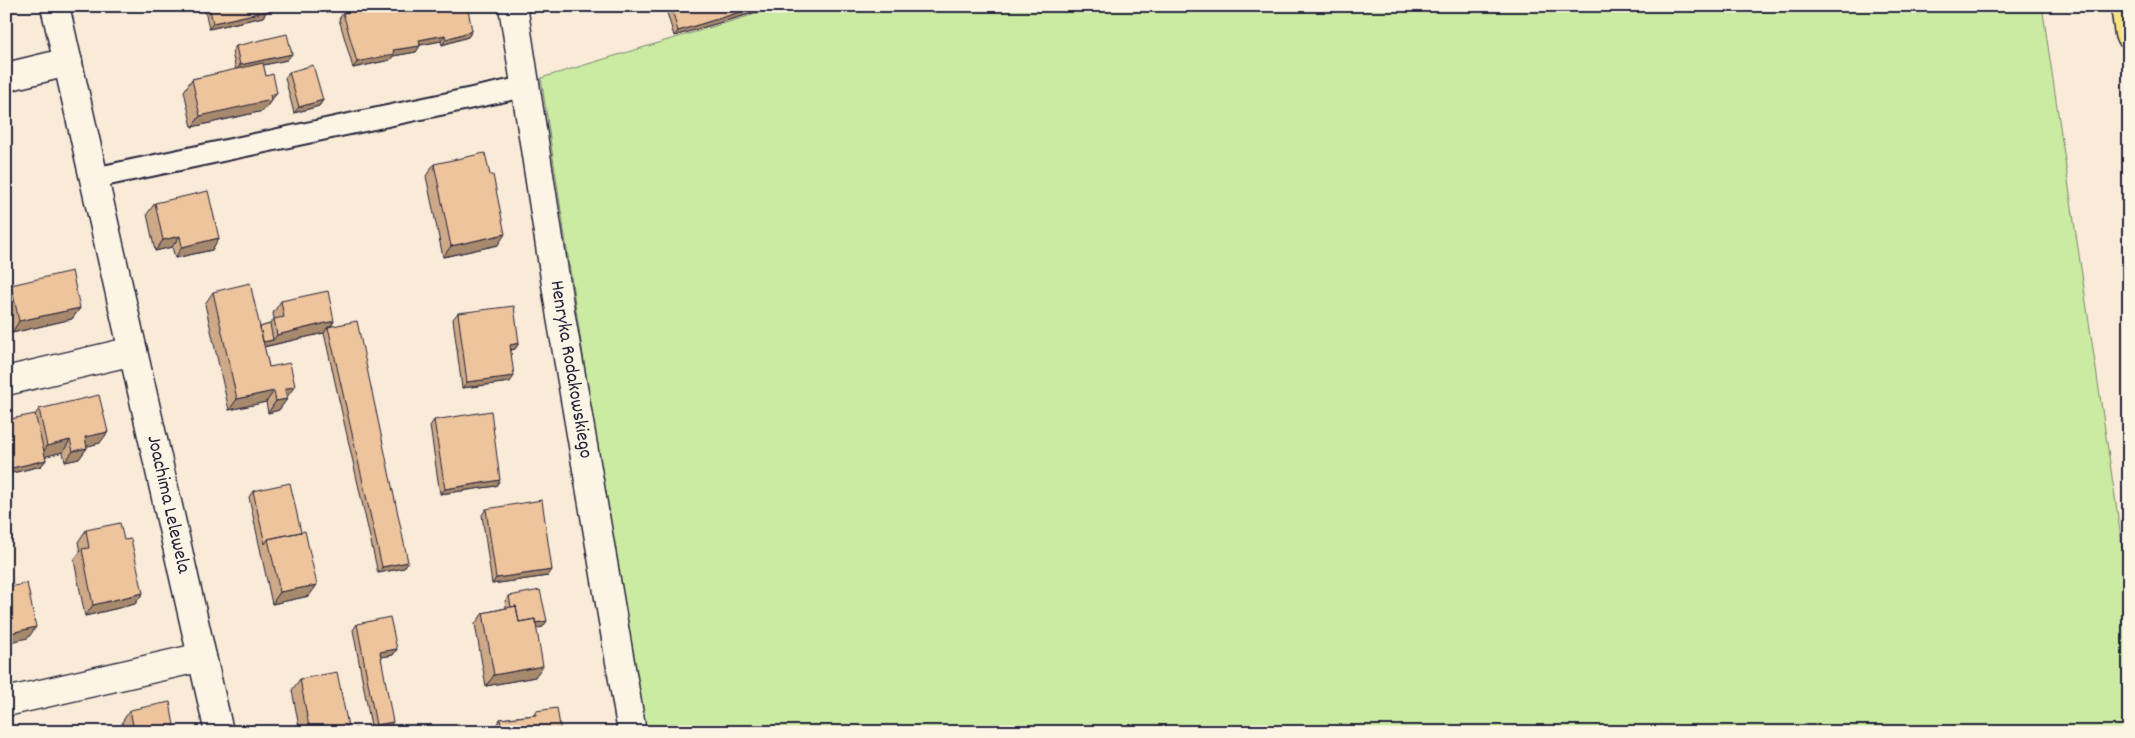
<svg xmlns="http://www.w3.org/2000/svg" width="2135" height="738" viewBox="0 0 2135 738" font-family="Dekko,sans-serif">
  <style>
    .green { fill: #cceba2; stroke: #77866e }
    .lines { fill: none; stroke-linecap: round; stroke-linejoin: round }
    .lane-casing { stroke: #22223b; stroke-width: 24 }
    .street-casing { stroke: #22223b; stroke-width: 31 }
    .highway-casing { stroke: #22223b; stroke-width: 31 }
    .lane { stroke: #fcf5e5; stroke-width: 20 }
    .street { stroke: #fcf5e5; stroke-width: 28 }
    .highway { stroke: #f8e281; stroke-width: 28 }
    .wall { fill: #cda987; stroke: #22223b }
    .shaded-wall { fill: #a7896e; stroke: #22223b }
    .building { fill: #eec49d; stroke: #22223b }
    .labels { text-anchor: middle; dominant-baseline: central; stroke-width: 4; stroke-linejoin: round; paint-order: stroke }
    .street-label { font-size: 20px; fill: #22223b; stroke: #fcf5e5 }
  </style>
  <rect width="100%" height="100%" fill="#f9ebd7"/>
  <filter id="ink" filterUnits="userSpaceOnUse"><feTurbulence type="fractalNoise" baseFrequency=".02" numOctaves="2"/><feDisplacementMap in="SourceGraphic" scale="10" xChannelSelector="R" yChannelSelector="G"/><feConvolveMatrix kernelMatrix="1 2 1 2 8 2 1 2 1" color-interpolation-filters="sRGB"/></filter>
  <g filter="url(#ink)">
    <path class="green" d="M782,6H2042L2129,591V732H640L541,78Z"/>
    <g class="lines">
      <g class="lane-casing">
        <path id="lane" d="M94,178L524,87"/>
      </g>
      <g class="street-casing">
        <g id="street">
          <path id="s1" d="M55,6L219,732"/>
          <path id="s2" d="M513,6L561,317L632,732"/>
          <path d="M6,77L68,62"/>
          <path d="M6,381L133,351"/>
          <path d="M6,702L202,657"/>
        </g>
      </g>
      <g class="highway-casing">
        <path id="highway" d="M2125,6L2129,34"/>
      </g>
      <use href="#lane" class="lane"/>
      <use href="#street" class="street"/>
      <use href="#highway" class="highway"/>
    </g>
    <path class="wall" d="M204,6H266L267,11L263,17L209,29Z
      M665,6H777L674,36Z
      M463,10L472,31L468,37L442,45L441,41L420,45L416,52L393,56L390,60L353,68L339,19L343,13Z
      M236,46L287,60L263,65L266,76L277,93L263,111L192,127L184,91L192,79L236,70L232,52Z
      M289,72L323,100L319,106L294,113L285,78Z
      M434,164L498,245L443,257L426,176Z
      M155,203L219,238L212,250L175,258L172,247L155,251L147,214Z
      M6,285L7,290L11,285L80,308L72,319L12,333L8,316H6Z
      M213,292L260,327L270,324L274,319L273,313L281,301L334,321L331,327L404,568L378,573L324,333L264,347L269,367L287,399L279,410L268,413L266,402L229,410L205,304Z
      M458,313L519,343L515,349L511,350L510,382L462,388L453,319Z
      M39,409L100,443L86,446L87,448L79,459L65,462L63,452L45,456L46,460L41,466L8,474L6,467V420L35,415Z
      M434,420L496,486L440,494L430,426Z
      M253,491L301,532L309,596L272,604L249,497Z
      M486,509L548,576L492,584L482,515Z
      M86,530L143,593L135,604L85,616L74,560L80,552L78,542Z
      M509,596L543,627L536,628L535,677L486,686L475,624L483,613L506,608L505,601Z
      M357,624L397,649L393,655L381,657L389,728L372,731L353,630Z
      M300,679L348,726L344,731L357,732H300L292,690Z
      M130,710L175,732H120L123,728L122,722Z
      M536,711L561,732H492V731L500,719L534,715Z"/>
    <path class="shaded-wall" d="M760,6H777L674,36L678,31Z
      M267,11L263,17L209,29L213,23Z
      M472,31L468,37L442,45L446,39Z
      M445,35L441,41L415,46L419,40Z
      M420,46L416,52L393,56L390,60L353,68L357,62L393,50Z
      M292,54L287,60L236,71L240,65Z
      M277,93L263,111L192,127L200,116Z
      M323,100L319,106L294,113L299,107Z
      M505,234L498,245L443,257L451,246Z
      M180,236L172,247L155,251L163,240Z
      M219,238L212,250L175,258L182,247Z
      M80,308L72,319L12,333L19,321Z
      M12,310L8,316H6V311Z
      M334,321L328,330V327L324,333L254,349L258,343L273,340L277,335Z
      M519,343L515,349L506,351L510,345Z
      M514,376L510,382L462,388L467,382Z
      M295,386L287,397L285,389Z
      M274,391L266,402L229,410L237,399Z
      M287,399L279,410L268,413L276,401Z
      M108,432L100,443L77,449L85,437Z
      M70,440L63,452L39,458L47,446Z
      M87,448L79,459L65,462L73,451Z
      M46,460L41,466L8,474L12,468Z
      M500,480L496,486L440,494L445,489Z
      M408,562L404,568L378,573L382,567Z
      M552,570L548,576L492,584L496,578Z
      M317,585L309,596L272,604L280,592Z
      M143,593L135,604L85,616L93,605Z
      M547,621L543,627L511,633L515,627Z
      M36,627L28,638L6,643V634Z
      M397,649L393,655L376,658L380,652Z
      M543,666L535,677L486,686L494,675Z
      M393,722L389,728L372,731L376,725Z
      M348,726L343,732H316Z"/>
    <path class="building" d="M209,6H266L267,11L213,23Z
      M373,6H380L381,9L393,6H462L463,10L468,9L472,31L446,39L445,35L419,40L420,46L393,50L394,54L357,62L343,13Z
      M671,6H760L678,31Z
      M287,34L292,54L240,65L236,46Z
      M263,63L266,76L273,74L277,93L270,95L271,100L200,116L192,79Z
      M313,65L323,100L299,107L289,72Z
      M485,153L490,175H493L505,234L451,246L434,164Z
      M208,191L219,238L182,247L180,236L163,240L155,203Z
      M72,271L80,308L19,321L11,285Z
      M250,283L269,367L290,363L295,386L285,389L287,399L276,401L274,391L237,399L213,292Z
      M6,285L12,310L6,311Z
      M328,291L334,321L277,335L274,319L284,317L281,301Z
      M514,306L519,343L510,345L514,376L467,382L458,313Z
      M357,321L408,562L382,567L328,327Z
      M270,324L273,340L263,342L260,327Z
      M99,395L108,432L85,437L87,448L73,451L70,440L47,446L39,409Z
      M491,411L500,480L445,489L434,420Z
      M35,414L46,460L12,468L6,443V420Z
      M290,483L301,532L268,539L265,544L253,491Z
      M542,500L552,570L496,578L486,509Z
      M120,523L124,540L131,539L143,593L93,605L82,549L89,548L86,530Z
      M305,531L317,585L280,592L268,539Z
      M27,583L36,627L6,634V588Z
      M540,590L547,621L535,623V619L519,622L516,606L511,607L509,596Z
      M516,606L519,622L535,619L543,666L494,675L483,613Z
      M390,617L397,649L380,652L393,722L376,725L357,624Z
      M337,672L348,726L316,732H310L300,679Z
      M170,702L175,732H125L124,727L133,725L130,710Z
      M557,708L561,732H502L500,719L536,715V711Z
      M357,728V732H339Z"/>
  </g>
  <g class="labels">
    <g class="street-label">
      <text stroke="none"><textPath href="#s2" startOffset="368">Henryka Rodakowskiego</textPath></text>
      <text stroke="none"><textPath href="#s1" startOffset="511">Joachima Lelewela</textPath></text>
    </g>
  </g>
  <rect width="2135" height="738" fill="none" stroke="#fcf5e5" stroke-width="25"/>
  <rect x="12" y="12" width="2110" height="713" fill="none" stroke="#22223b" stroke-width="2" filter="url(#ink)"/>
</svg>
